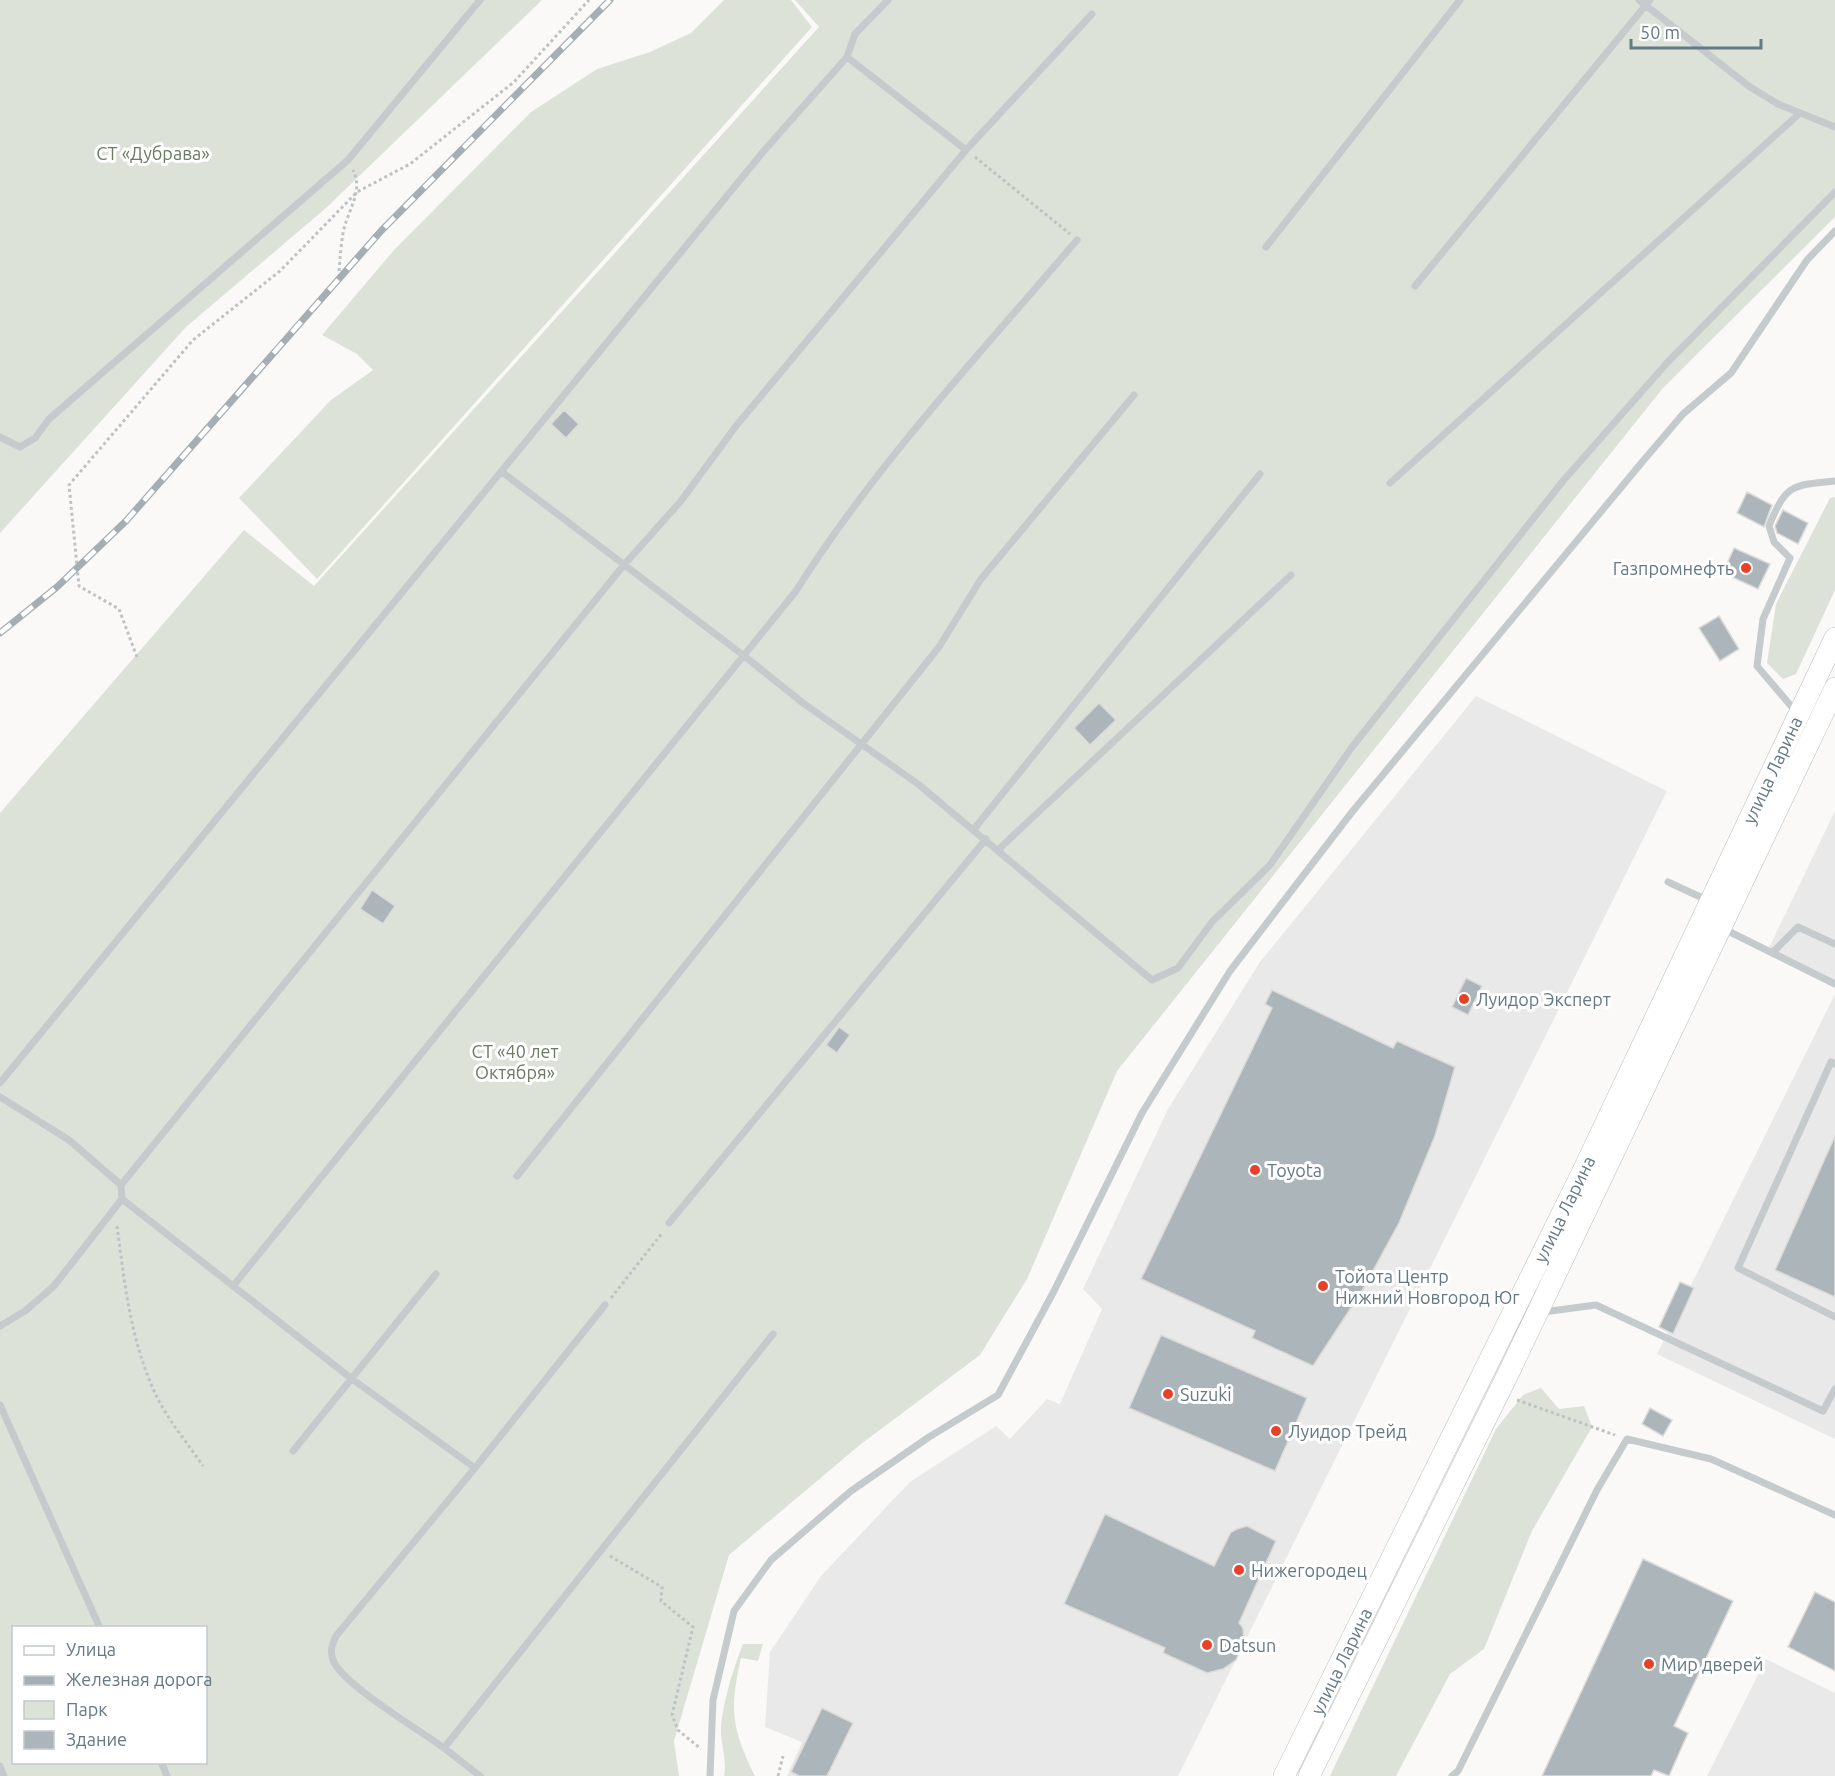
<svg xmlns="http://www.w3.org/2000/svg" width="1835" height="1776" viewBox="0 0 1835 1776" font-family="Ubuntu,sans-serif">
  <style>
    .built { fill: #e8e9e8 }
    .green { fill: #dce2d8; fill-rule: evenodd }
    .building { fill: #acb6ba; stroke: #dcdbd9; stroke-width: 1.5 }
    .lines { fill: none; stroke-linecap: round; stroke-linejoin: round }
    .primary-casing { stroke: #b8bec0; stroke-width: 22 }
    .path { stroke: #bfc2c4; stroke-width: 3; stroke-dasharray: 3 3; stroke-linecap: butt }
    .service { stroke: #c5cacd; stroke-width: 7 }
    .primary { stroke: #fff; stroke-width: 21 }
    .rail-casing { stroke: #a5aeb2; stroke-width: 7 }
    .rail { stroke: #fff; stroke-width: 4.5; stroke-dasharray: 14; stroke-linecap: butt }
    .poi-dot { fill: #e94028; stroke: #fff; stroke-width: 2 }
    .labels { text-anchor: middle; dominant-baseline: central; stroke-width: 6; stroke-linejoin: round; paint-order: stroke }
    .park-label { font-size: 18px; fill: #6a7a63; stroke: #fff }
    .poi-label { font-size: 18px; fill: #647983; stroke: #fff; text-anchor: start }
    .street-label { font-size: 18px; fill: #647983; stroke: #fff }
  </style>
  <rect width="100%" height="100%" fill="#faf9f7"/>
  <path class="built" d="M1476,696L1667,791L1178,1776H787L802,1742L765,1727L770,1652L821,1576L910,1482L996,1426L1010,1439L1047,1399L1060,1404L1102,1309L1083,1289L1168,1109L1260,962Z
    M1835,811V983L1766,954Z
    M1835,994V1439L1657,1354Z
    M1766,1659L1835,1693V1776H1707Z"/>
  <path class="green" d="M0,0H542L326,208L186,327L0,533Z
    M724,0H791L812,27L317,579L239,498L331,400L373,370L357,354L322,335L394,250L531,112L597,69L650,52L691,33Z
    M795,0H1835V217L1663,388L1117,1071L1027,1279L980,1355L861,1444L729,1555L674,1741L679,1776H0V813L244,530L314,586L819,27ZM14,1628H206V1762H14Z
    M1835,497V590L1796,674L1783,679L1767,663L1776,604L1830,498Z
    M1541,1388L1559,1409L1584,1406L1592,1427L1532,1531L1484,1649L1450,1674L1396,1776H1330L1496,1429L1523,1395Z
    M743,1644H763L758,1661L741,1658C729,1710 732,1729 755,1776H724C727,1762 722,1748 721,1734C720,1711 734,1666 743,1644Z"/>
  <path class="building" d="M564,410L579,424L566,438L551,424Z
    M1747,492L1772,505L1764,527L1737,513Z
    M1783,510L1808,523L1798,544L1777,533L1775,526Z
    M1734,548L1770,564L1758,589L1723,573Z
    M1719,616L1739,649L1720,661L1699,628Z
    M1099,703L1116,720L1090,745L1074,728Z
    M372,890L395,906L383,924L360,909Z
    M1466,978L1482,986L1468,1015L1452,1007Z
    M1272,990L1393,1048L1397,1041L1455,1067L1435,1136L1399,1223L1362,1291L1313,1366L1252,1338L1255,1331L1141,1279L1272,1008L1265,1004Z
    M839,1027L850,1035L837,1053L826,1045Z
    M1835,1136V1297L1775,1270Z
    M1680,1282L1694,1288L1673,1334L1659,1327Z
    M1161,1335L1307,1398L1275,1471L1129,1408Z
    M1650,1408L1672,1420L1663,1436L1642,1424Z
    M1105,1514L1214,1566L1231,1532L1237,1529L1247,1526L1276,1541L1239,1623L1243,1628L1244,1641L1236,1660L1223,1669L1207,1673L1163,1653L1165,1648L1064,1604Z
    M1643,1559L1733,1601L1674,1726L1688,1733L1669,1776L1654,1770L1651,1776H1542Z
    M1815,1592L1835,1602V1671L1788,1647Z
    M822,1708L853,1723L827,1776H799L791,1772Z"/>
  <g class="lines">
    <g class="primary-casing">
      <path id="primary" d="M1284,1776L1582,1173L1835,638
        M1309,1776L1509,1372L1835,688"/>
    </g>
    <path class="path" d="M975,157L1070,234
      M339,271C340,258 341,245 343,233C347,211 364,192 353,170
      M137,657L119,609L79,586L69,485L193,340L280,271L357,192L410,164L514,82L589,0
      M117,1226C125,1286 131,1346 159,1401C171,1424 189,1445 203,1466
      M611,1298L663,1232
      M1517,1400L1615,1435
      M610,1556L662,1587L661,1601L693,1627L672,1715L678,1730L701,1749
      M778,1776L783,1756"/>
    <path class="service" d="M1639,0L1750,87L1778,104L1835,127
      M847,57L966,150
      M1266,247L1460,0
      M1415,286L1650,0
      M0,437L20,447L35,438L49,419L348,160L480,0
      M502,472L743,655L803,703L918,784L1152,980L1178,968L1212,922L1270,865L1352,747L1563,481L1666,364L1835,192
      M1390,483L1800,113
      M1797,713L1757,666L1763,619L1790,558L1774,542L1769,526C1786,484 1792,485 1835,481
      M974,829L1260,474
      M999,849L1291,575
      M1668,882L1709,901
      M1724,929L1835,984
      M1772,953L1798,927L1835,944
      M1835,1064L1831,1062L1738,1268L1835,1317
      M0,1083L763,152L847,57L855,34L888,0
      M0,1097L69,1140L121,1185L122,1199L352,1379L475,1468
      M517,1176L939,647L981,579L1134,395
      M121,1185L623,566L681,501L736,426L966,150L1092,14
      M669,1223L986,839
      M233,1286L796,591C876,464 980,354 1077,240
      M605,1305L475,1468L336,1636C332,1645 329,1652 334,1662C344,1685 421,1731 444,1748L773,1334
      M1543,1312L1596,1305L1823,1411L1835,1389
      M0,1326L25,1311L54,1286L122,1199
      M0,1405L100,1628
      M293,1451L436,1274
      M444,1748L480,1776
      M161,1762L167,1776
      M0,1766L4,1776
      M710,1776L713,1700L734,1611L771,1560L851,1491L929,1437L998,1395L1054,1291L1142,1113L1230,971L1352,812L1643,461L1683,414L1731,373L1807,260L1835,231
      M1452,1776L1458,1771L1597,1490L1627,1439L1711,1459L1835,1515"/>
    <use href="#primary" class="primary"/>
    <g class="rail-casing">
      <path id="rail" d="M0,633L57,587L126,521L381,231L610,0"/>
    </g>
    <use href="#rail" class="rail"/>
  </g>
  <g class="poi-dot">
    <circle cx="1746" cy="568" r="6"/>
    <circle cx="1464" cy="999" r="6"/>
    <circle cx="1255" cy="1170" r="6"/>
    <circle cx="1323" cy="1286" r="6"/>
    <circle cx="1168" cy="1394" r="6"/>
    <circle cx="1276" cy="1431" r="6"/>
    <circle cx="1239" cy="1570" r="6"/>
    <circle cx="1207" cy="1645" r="6"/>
    <circle cx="1649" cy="1664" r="6"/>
  </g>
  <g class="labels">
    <g class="park-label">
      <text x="153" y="153">СТ «Дубрава»</text>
      <text x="515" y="1051">СТ «40 лет<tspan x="515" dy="21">Октября»</tspan></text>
    </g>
    <g class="poi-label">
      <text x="1734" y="568" text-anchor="end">Газпромнефть</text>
      <text x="1476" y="999">Луидор Эксперт</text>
      <text x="1267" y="1170">Toyota</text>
      <text x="1335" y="1276">Тойота Центр<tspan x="1335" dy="21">Нижний Новгород Юг</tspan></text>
      <text x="1180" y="1394">Suzuki</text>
      <text x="1288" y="1431">Луидор Трейд</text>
      <text x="1251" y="1570">Нижегородец</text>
      <text x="1219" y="1645">Datsun</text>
      <text x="1661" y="1664">Мир дверей</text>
    </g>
    <g class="street-label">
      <text transform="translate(1772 770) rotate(-65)">улица Ларина</text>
      <text transform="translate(1564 1209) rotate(-64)">улица Ларина</text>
      <text transform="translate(1341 1661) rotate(-64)">улица Ларина</text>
    </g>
  </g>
  <rect x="12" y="1626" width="195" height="138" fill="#ffffff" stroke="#c1c9cd" stroke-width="1.5"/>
  <rect x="24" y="1646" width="30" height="9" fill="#ffffff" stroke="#c1c9cd" stroke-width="1.5"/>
  <text x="66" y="1656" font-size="18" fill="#647983">Улица</text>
  <rect x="24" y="1676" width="30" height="9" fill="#a5aeb2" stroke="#c1c9cd" stroke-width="1.5"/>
  <text x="66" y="1686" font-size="18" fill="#647983">Железная дорога</text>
  <rect x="24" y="1701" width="30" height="18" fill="#dce2d8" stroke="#c1c9cd" stroke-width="1.5"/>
  <text x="66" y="1716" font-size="18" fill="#647983">Парк</text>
  <rect x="24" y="1731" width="30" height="18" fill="#acb6ba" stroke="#c1c9cd" stroke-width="1.5"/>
  <text x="66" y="1746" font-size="18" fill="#647983">Здание</text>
  <path d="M1631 39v9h130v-9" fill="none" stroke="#647983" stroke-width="3"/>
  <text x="1640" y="39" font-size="18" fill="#647983" stroke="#ffffff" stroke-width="4.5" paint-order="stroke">50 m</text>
</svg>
